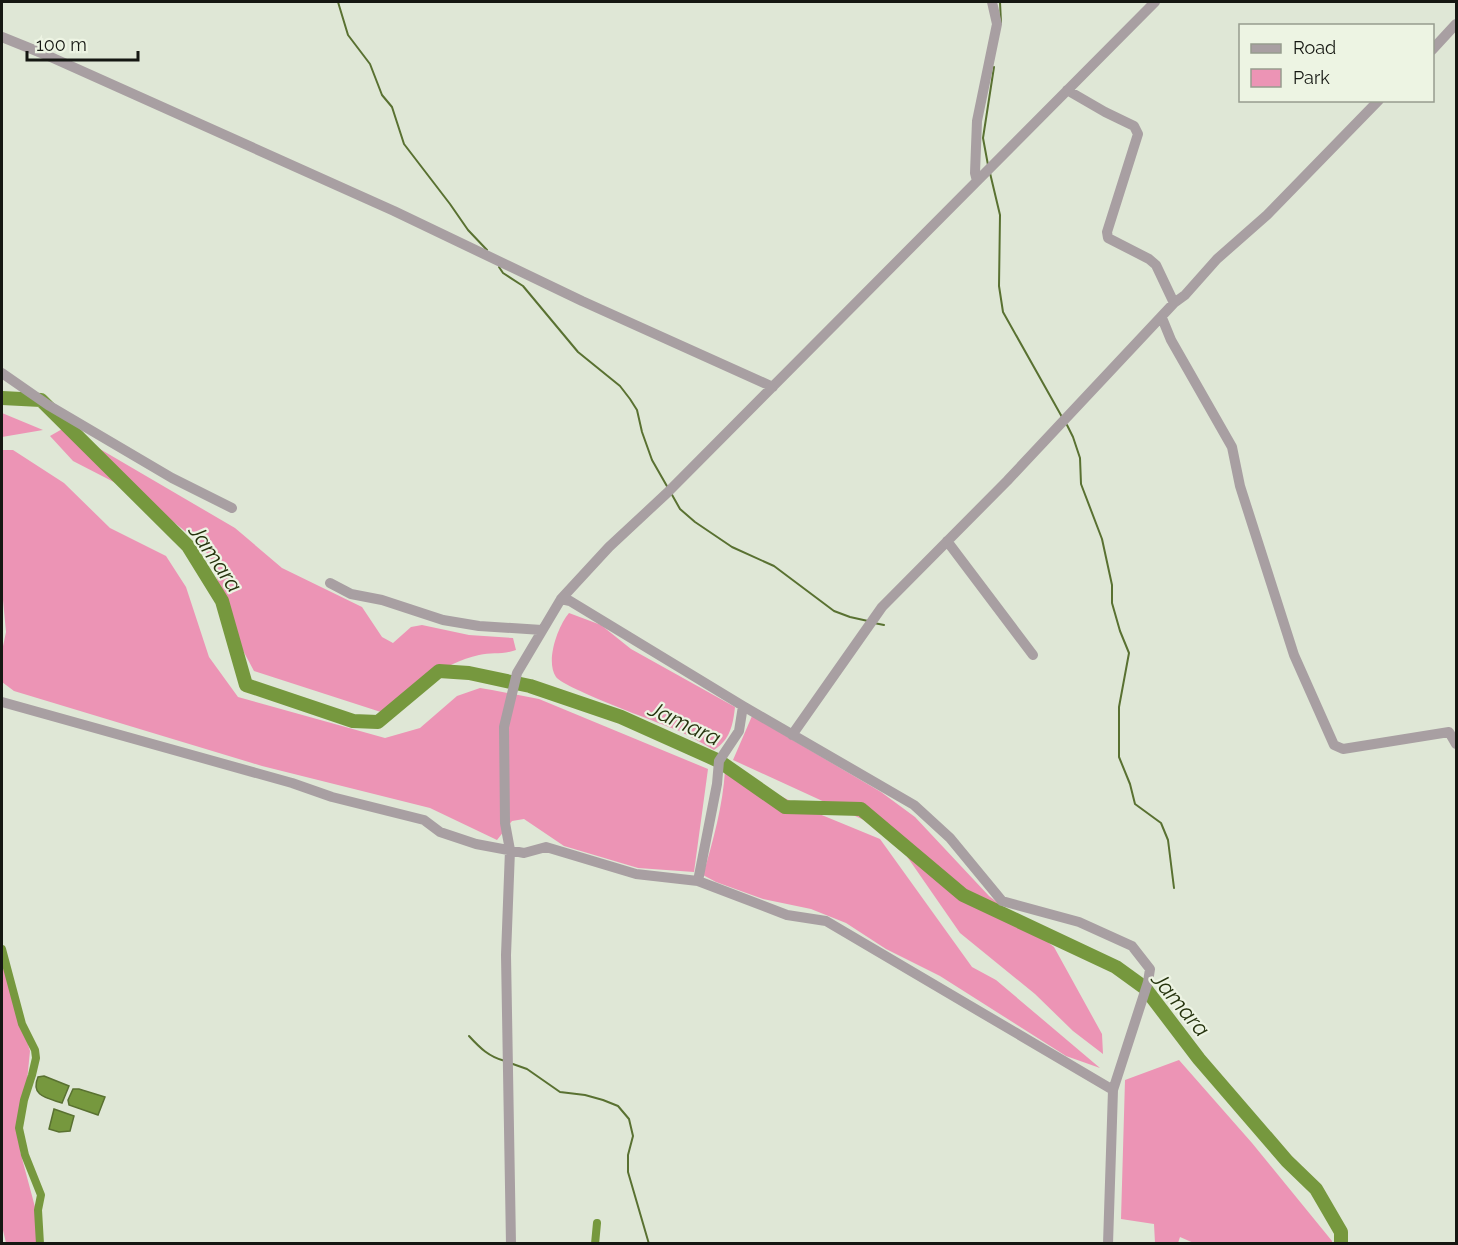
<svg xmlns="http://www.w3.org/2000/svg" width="1458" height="1245" viewBox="0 0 1458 1245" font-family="Raleway,sans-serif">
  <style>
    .green { fill: #ec94b5 }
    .water { fill: #76983e; stroke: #597131; stroke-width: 1.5 }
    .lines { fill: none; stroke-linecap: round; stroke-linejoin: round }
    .stream { stroke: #597131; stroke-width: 2 }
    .canal { stroke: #76983e; stroke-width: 8 }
    .river { stroke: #76983e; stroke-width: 14 }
    .minor { stroke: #a89fa2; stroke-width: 10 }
    .labels { text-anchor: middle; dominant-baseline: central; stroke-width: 4.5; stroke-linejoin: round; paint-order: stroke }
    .water-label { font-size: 22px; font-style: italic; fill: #25330d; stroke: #edf4e3 }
  </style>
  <rect width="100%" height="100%" fill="#dfe7d6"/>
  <path class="green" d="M2,413L43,430L2,437Z
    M64,428L235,528L282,568L362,607L382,637L393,643L411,627L422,625L469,635L513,638L516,650C502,655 492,652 479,655C443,663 412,688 387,714L254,671L232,630L212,561L199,542L139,495L73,461L50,436Z
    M2,450H13L64,483L110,528L166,556L186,587L209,657L238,697L385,738L420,728L457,696L480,688L492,690L539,699L708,769L694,872L638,868L564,846L524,819L512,821L497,840L430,808L262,766L14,691L2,682V651L6,632L2,589Z
    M569,613L601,625L631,649L735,707C733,725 730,740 714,750C702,743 690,736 677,730C657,722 566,689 556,677C545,661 558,626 569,613Z
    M752,716L881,792L915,817L989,896L1054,947L1102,1034L1103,1054L1073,1031L1035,994L960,933L890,832L733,760Z
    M725,770L812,811L880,839L972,967L996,980L1100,1068L1066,1056L940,976L886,949L846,923L811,909L763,899L716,882L703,875C713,841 723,805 725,770Z
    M2,945L9,964L13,996L30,1051L20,1151L35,1207L37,1243H6L2,1226V1175H3L2,1150Z
    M1179,1060L1252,1143L1332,1241V1243L1196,1244L1180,1237L1178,1243H1155L1154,1224L1121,1219L1125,1080Z"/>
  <path class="water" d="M44,1076L69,1086L62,1103C47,1098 30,1096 38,1077Z
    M73,1089H79L105,1097L98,1115L69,1105L68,1100Z
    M54,1109L74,1116L70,1131L59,1132L49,1129Z"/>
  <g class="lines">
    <path class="stream" d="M338,2L348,35L370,64L382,95L392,107L404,144L450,204L468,230L487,250
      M1000,2L1001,23
      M988,165L983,138L994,67
      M990,173L1000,215L999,286L1003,312L1062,417
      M499,267L503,273L523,286L578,352L620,386L630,399L637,410L642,432L652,460L668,488
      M1067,425L1073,437L1080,458L1081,484L1102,539L1112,585V603L1120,631L1129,653L1119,707V757L1130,784L1135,804L1161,823L1168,840L1174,888
      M671,493L680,509L695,522L732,547L774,566L834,611L850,617L868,621
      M874,623L884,625
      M469,1036C480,1048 489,1057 505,1061
      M510,1063L527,1069L560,1092L585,1095L603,1100L618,1106L629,1119L633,1136L628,1155V1172L649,1244"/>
    <path class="canal" d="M2,949L22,1024L35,1050L36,1058L32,1075L24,1100L19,1128L25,1155L41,1195L38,1210L40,1244
      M595,1244L597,1223"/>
    <path class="river" d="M2,398L41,400L188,546L222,601L246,685L353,721L378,722L439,671L469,673L530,686L621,717L719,761L785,807L861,809L963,895L1116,967L1145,988L1199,1059L1287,1161L1316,1189L1341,1232V1244"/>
    <path class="minor" d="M2,37L44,54L394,211L582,301L773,387
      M1432,50L1456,24
      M1067,90L1105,112L1134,126L1138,134L1107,232L1108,238L1149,259L1156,265L1174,303
      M977,181L975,173L977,121L997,24L992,2
      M1162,318L1171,340L1232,447L1240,486L1294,655L1334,745L1343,749L1449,732L1456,744
      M2,373L48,405L172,478L232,508
      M947,541L1033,655
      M330,583L351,594L382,600L443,620L479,626L542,630
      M2,702L292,783L332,797L424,820L440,832L476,844L524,853L546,847L636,874L698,881L787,915L826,921L1113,1090
      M792,735L882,607L1007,481L1174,303L1185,295L1217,259L1267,215L1379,100
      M698,881L717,784L719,761L739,731L743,706
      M511,1244L506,955L510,850L505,823L504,727L517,673L561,599
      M1108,1244L1113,1090L1148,982L1150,969L1132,946L1079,922L1002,901L950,838L914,805L743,706L570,601L561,599L609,547L667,493L1155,2"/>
  </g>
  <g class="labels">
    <g class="water-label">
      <text transform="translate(216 558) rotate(56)">Jamara</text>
      <text transform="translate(685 723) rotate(25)">Jamara</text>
      <text transform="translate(1181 1004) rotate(50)">Jamara</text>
    </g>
  </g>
  <rect width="1458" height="1245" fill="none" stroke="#151712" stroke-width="6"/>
  <rect x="1239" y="24" width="195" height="78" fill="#edf4e3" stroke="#979c8f" stroke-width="1.5"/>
  <rect x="1251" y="44" width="30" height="9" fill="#a89fa2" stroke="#979c8f" stroke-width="1.5"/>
  <text x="1293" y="54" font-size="18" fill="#151712">Road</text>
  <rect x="1251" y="69" width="30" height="18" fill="#ec94b5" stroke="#979c8f" stroke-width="1.5"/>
  <text x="1293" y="84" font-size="18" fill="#151712">Park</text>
  <path d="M27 51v9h111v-9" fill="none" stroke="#151712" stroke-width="3"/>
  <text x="36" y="51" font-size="18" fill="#151712" stroke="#edf4e3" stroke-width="4.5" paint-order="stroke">100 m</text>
</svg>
